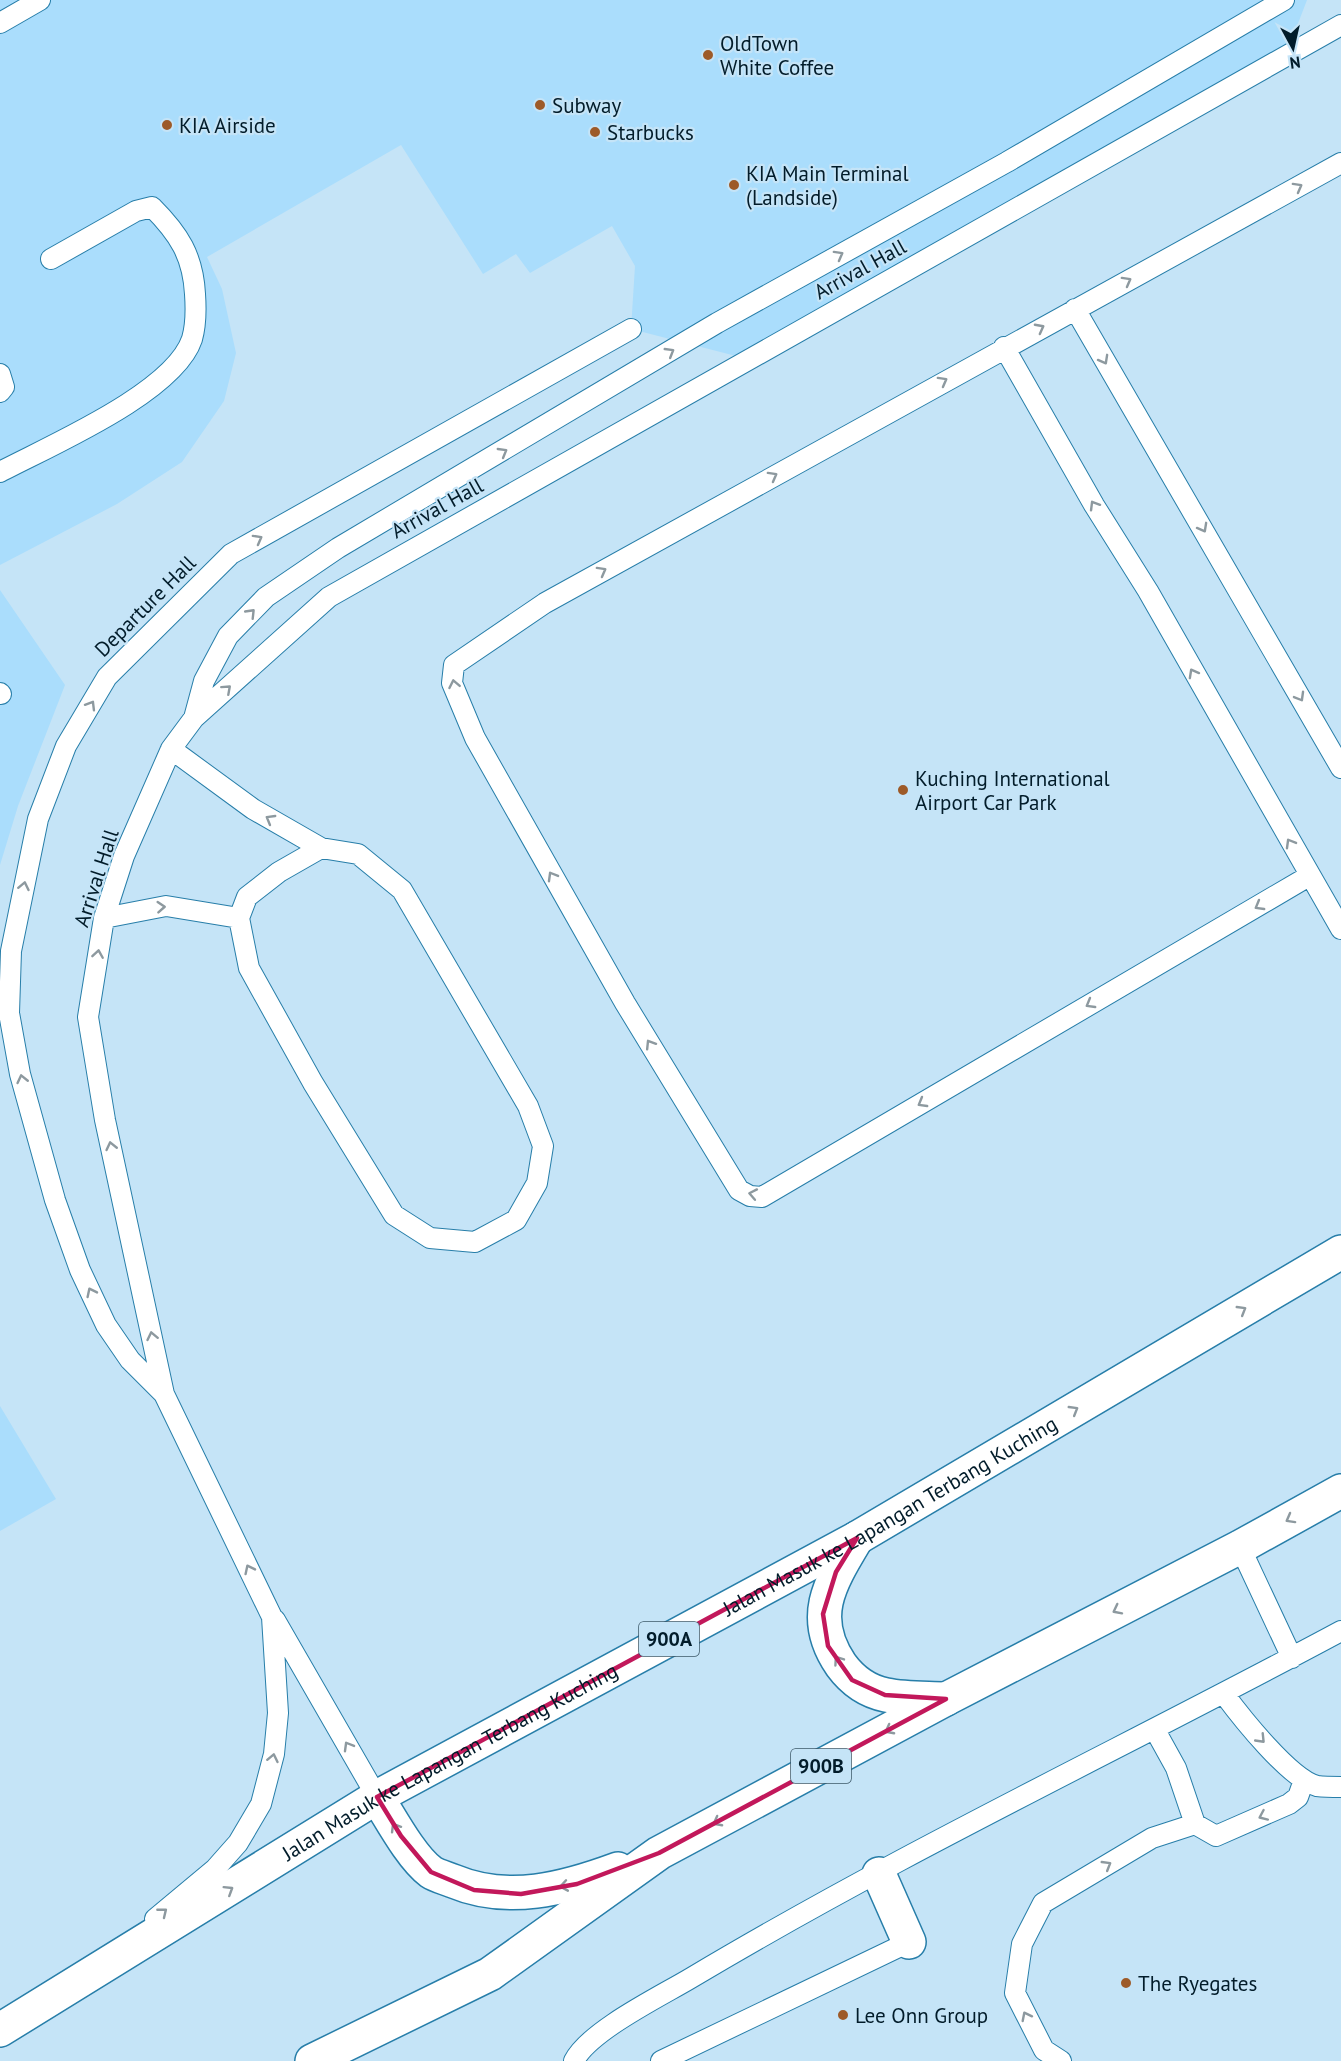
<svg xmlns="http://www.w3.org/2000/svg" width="1341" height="2061" viewBox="0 0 1341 2061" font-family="'PT Sans',sans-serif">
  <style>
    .built { fill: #aaddfc }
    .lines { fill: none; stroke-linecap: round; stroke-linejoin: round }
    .service-casing { stroke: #277ea9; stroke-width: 22 }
    .minor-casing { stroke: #277ea9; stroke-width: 36 }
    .trunk-casing { stroke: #277ea9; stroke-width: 36 }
    .service { stroke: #fff; stroke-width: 20 }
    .minor { stroke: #fff; stroke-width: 33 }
    .trunk { stroke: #fff; stroke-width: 33 }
    .oneway { stroke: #8d999f }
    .marked { fill: none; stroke: #c2185b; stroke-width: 4.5; stroke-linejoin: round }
    .poi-dot { fill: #9d5a28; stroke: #c5e4f7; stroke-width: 2 }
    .labels { text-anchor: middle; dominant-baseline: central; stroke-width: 4.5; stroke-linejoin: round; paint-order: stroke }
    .shield { fill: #c5e4f7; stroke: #3c5868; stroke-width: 1.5 }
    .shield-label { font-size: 20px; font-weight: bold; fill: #021c2a }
    .poi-label { font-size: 21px; fill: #021c2a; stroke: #c5e4f7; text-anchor: start }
    .street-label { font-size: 21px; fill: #021c2a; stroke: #c5e4f7 }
  </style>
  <rect width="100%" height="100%" fill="#c5e4f7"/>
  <path class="built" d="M0,0H1307L1289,47L736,356L631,329L635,266L612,226L530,273L516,254L483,274L401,145L207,257L222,289L236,353L224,401L182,462L117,504L0,565Z
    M0,590L65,685L18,806L0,865Z
    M0,1406L56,1499L0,1531Z"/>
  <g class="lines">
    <g class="service-casing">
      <path id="service" d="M0,23L40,0
        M1075,309L1341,768
        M1004,347L1094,505L1148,591L1341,929
        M0,374L4,387L0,392
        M0,472C49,446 174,393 192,339C196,325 196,308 195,294C193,256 179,234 152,207L136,211L51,259
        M0,693L1,694
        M194,718L204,681L228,636L266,597L338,548L717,323L1007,162L1284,0
        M171,749L253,809L321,848
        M321,848L358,854L402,890L528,1106L543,1146L537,1183L516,1220L475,1242L430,1238L394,1215L313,1083L249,968L239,918L247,897L279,872Z
        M1309,876L762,1197L750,1196L739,1190L625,1003L475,738L452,683L454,665L545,603L1341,163
        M104,918L166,906L239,918
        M164,1394L105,1120L88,1017L104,918L124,856L171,749L194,718L329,597L1341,25
        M1240,1547L1292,1658
        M275,1620L377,1797
        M1224,1694C1241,1717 1290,1779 1317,1786C1325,1787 1334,1787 1341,1787
        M1195,1824L1216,1836L1289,1804L1298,1797L1304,1780
        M155,1919L215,1869L238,1843L261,1804L274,1754L278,1713L272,1617L164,1394L130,1360L106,1325L80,1270L55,1200L20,1074L9,1013L11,951L38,819L66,746L107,677L231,554L631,329
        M574,2061C589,2031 661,1996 691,1978C902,1852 1125,1747 1341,1631
        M661,2061L909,1942
        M1061,2061L1044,2050L1015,1993L1022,1944L1043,1903L1152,1838L1195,1824L1176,1768L1155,1730"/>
    </g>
    <g class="minor-casing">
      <path id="minor" d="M879,1874L909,1942"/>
    </g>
    <g class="trunk-casing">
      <g id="trunk">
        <path d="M857,1538C830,1583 808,1617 841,1665C852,1680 866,1691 886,1695C905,1699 926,1698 946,1699"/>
        <path d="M377,1797C391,1819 411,1857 431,1872C437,1876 446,1878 453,1881C508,1904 564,1889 618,1869"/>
        <path id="s1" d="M0,2030L377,1797L857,1538L1341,1252"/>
        <path d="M312,2061L490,1974L659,1853L946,1699L1240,1547L1341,1491"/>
      </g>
    </g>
    <use href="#service" class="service"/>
    <use href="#minor" class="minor"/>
    <use href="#trunk" class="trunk"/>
  </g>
  <defs><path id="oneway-chevron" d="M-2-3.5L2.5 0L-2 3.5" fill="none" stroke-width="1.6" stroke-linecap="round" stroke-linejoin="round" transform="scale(1.5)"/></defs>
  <g class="oneway">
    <use href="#oneway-chevron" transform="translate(1298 187) rotate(-29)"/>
    <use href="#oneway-chevron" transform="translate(839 255) rotate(-29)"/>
    <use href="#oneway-chevron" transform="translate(1127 281) rotate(-29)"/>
    <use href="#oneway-chevron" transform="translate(1040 328) rotate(-28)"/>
    <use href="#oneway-chevron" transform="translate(670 352) rotate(-31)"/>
    <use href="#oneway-chevron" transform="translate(1104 360) rotate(61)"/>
    <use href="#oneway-chevron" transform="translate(943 381) rotate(-29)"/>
    <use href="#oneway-chevron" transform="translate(503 452) rotate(-30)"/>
    <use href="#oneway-chevron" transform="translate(773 476) rotate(-29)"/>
    <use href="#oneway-chevron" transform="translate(1094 505) rotate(-121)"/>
    <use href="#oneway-chevron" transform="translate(1203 528) rotate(61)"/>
    <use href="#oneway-chevron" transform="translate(258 539) rotate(-29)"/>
    <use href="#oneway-chevron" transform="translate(602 571) rotate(-29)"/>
    <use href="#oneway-chevron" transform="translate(251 613) rotate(-46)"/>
    <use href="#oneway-chevron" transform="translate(1193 673) rotate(-119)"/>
    <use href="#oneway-chevron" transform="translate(454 684) rotate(-101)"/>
    <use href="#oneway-chevron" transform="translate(227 689) rotate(-42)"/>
    <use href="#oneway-chevron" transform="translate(1300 697) rotate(60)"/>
    <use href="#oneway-chevron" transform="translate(91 705) rotate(-59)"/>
    <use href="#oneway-chevron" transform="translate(270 819) rotate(-150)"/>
    <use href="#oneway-chevron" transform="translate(1290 843) rotate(-120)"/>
    <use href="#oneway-chevron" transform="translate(552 876) rotate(-120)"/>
    <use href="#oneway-chevron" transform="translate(24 886) rotate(-78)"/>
    <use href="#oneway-chevron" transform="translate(1259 906) rotate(150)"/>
    <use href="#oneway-chevron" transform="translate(161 907) rotate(-4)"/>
    <use href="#oneway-chevron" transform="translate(98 954) rotate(-81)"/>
    <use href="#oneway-chevron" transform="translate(1090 1004) rotate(150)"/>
    <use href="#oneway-chevron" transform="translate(650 1044) rotate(-122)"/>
    <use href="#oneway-chevron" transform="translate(22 1079) rotate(-103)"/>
    <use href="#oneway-chevron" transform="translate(922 1103) rotate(150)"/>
    <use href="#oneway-chevron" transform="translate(111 1146) rotate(-103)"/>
    <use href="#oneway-chevron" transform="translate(753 1194) rotate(-169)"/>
    <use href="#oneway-chevron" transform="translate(91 1292) rotate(-116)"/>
    <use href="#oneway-chevron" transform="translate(1242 1310) rotate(-31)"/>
    <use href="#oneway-chevron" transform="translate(152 1336) rotate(-102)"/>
    <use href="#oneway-chevron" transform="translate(1074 1410) rotate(-31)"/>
    <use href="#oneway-chevron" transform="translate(1290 1519) rotate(151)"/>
    <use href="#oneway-chevron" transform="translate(249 1569) rotate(-116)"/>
    <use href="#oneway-chevron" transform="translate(1117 1610) rotate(153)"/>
    <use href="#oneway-chevron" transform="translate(838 1660) rotate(-125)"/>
    <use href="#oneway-chevron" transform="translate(889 1730) rotate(152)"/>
    <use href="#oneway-chevron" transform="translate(1261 1739) rotate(46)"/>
    <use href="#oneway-chevron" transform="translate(348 1746) rotate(-120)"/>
    <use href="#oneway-chevron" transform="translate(273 1758) rotate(-78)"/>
    <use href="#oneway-chevron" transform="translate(1263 1816) rotate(156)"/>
    <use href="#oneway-chevron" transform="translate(717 1822) rotate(152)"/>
    <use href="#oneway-chevron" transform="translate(395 1827) rotate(-121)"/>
    <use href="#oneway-chevron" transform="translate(1107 1865) rotate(-31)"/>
    <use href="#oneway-chevron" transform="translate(564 1886) rotate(170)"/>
    <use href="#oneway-chevron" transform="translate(229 1890) rotate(-32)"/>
    <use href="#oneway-chevron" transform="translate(163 1912) rotate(-39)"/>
    <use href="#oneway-chevron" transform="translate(1026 2016) rotate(-117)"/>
  </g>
  <path class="marked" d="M857,1538L836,1572L823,1614L828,1646L852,1680L885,1695L946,1699L659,1853L577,1884L521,1894L474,1890L431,1872L401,1836L377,1797Z"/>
  <g class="poi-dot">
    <circle cx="708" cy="55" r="6"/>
    <circle cx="540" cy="105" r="6"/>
    <circle cx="167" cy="125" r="6"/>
    <circle cx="595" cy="132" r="6"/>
    <circle cx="734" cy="185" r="6"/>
    <circle cx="903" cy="790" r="6"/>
    <circle cx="1126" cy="1983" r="6"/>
    <circle cx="843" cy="2015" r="6"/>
  </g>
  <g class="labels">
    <g class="shield">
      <rect x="639" y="1622" width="60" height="34" rx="4.5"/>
      <rect x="791" y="1749" width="60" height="34" rx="4.5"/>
    </g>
    <g class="shield-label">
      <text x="669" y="1639">900A</text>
      <text x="821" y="1766">900B</text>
    </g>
    <g class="poi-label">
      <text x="720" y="43">OldTown<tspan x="720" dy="24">White Coffee</tspan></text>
      <text x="552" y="105">Subway</text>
      <text x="179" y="125">KIA Airside</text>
      <text x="607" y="132">Starbucks</text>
      <text x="746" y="173">KIA Main Terminal<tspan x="746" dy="24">(Landside)</tspan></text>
      <text x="915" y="778">Kuching International<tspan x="915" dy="24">Airport Car Park</tspan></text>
      <text x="1138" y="1983">The Ryegates</text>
      <text x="855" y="2015">Lee Onn Group</text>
    </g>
    <g class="street-label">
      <text transform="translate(860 269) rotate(-29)">Arrival Hall</text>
      <text transform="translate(437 508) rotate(-29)">Arrival Hall</text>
      <text transform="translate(145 606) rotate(-45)">Departure Hall</text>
      <text transform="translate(96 878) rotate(-72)">Arrival Hall</text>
      <text stroke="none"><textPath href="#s1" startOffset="1028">Jalan Masuk ke Lapangan Terbang Kuching</textPath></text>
      <text stroke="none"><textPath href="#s1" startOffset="524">Jalan Masuk ke Lapangan Terbang Kuching</textPath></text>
    </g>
  </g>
  <g transform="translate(1293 48) rotate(172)" stroke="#c5e4f7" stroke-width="4.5" paint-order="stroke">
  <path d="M0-4.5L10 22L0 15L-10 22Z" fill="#021c2a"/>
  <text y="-9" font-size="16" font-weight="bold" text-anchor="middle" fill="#021c2a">N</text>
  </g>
</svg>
